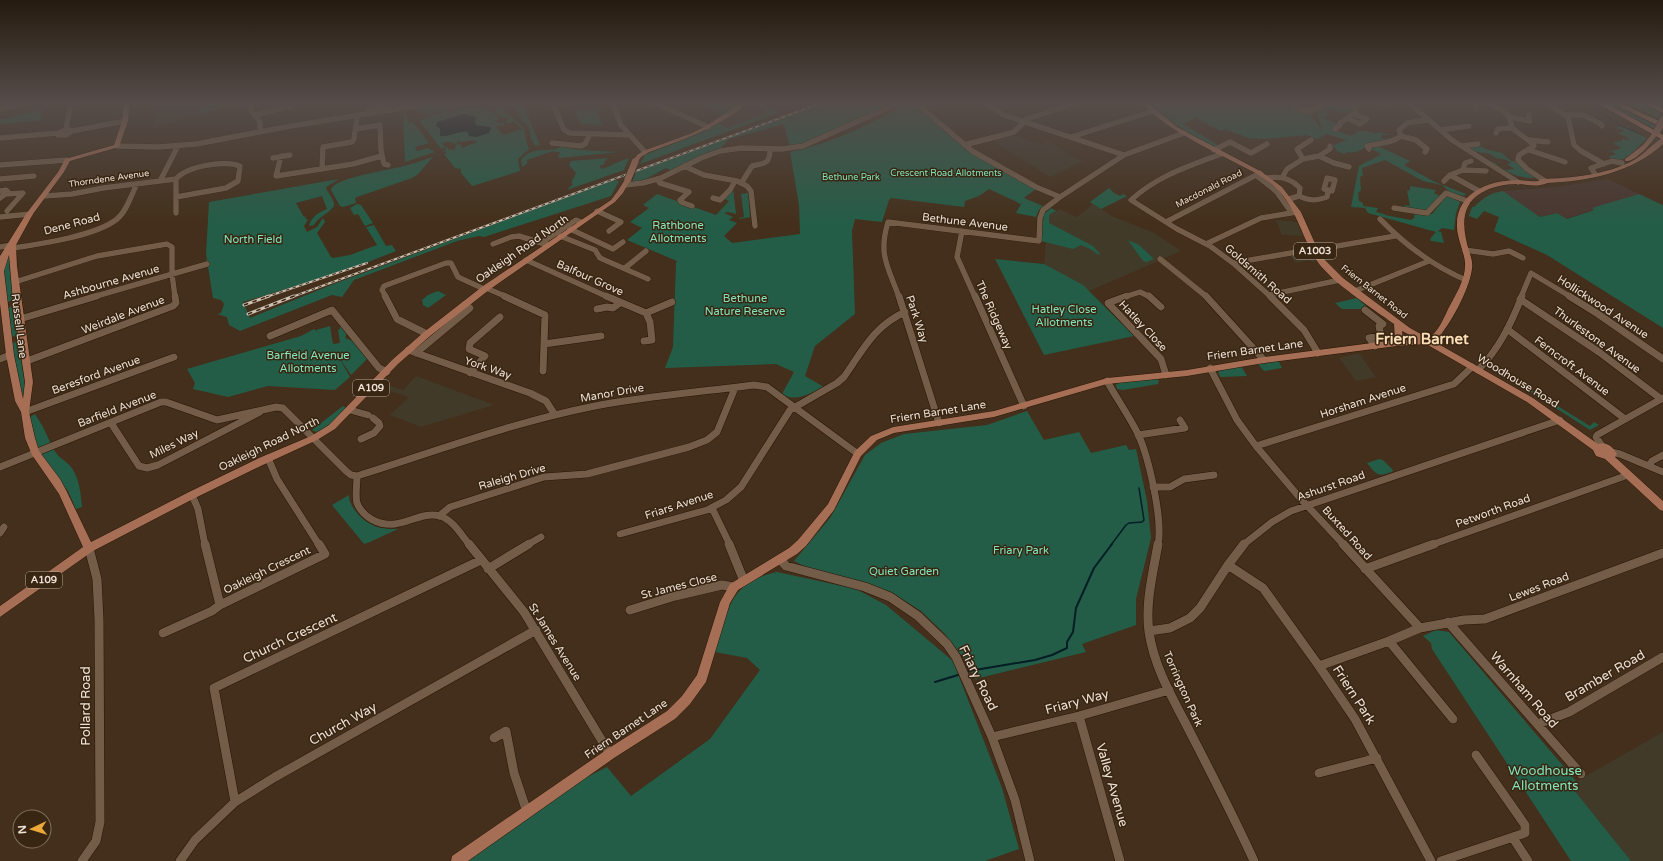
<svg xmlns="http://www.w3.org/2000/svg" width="1663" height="861" viewBox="0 0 1663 861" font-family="'Varela Round',sans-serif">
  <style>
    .industrial { fill: #49362f }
    .education { fill: #423a29 }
    .green { fill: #245d47 }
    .water { fill: #051d24 }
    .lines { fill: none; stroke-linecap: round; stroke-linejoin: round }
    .stream-far2 { stroke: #051d24; stroke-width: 1 }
    .stream-far1 { stroke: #051d24; stroke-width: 1.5 }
    .stream { stroke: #051d24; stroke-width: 2 }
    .river { fill: #051d24; fill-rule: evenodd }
    .minor-far2-casing { stroke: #291604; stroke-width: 6 }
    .minor-far1-casing { stroke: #291604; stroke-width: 8 }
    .minor-casing { stroke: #291604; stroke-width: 10 }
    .major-casing { stroke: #291604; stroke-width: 1 }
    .highway-casing { stroke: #291604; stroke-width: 2 }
    .minor-far2 { stroke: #735d49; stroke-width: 5.5 }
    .minor-far1 { stroke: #735d49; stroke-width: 7 }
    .minor { stroke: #735d49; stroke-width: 9 }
    .major { fill: #a56e55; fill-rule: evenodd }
    .highway { fill: #c6795d; fill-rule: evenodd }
    .rail-far1-casing { stroke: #cec0b2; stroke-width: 2 }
    .rail-casing { stroke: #cec0b2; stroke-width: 3 }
    .rail-far1 { stroke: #382512; stroke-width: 1; stroke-dasharray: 3.5; stroke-linecap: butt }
    .rail { stroke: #382512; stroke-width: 1.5; stroke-dasharray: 4.5; stroke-linecap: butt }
    .major-bridge-casing { stroke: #291604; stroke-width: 8; stroke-linecap: butt }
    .major-bridge { stroke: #a56e55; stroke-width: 7 }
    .labels { text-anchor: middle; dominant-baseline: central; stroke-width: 3; stroke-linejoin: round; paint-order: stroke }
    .far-park-label { font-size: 9px; fill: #82e5bb; stroke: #382512 }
    .far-street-label { font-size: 9px; fill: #ede0d4; stroke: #382512 }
    .shield { fill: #382512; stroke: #b7a89a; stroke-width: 1 }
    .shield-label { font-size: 10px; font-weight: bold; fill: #ede0d4 }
    .street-label { font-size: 11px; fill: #ede0d4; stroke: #382512 }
    .park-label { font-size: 11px; fill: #82e5bb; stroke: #382512 }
    .near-street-label { font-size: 13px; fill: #ede0d4; stroke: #382512 }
    .near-park-label { font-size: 13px; fill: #82e5bb; stroke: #382512 }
    .district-label { font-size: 15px; font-weight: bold; fill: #fadeb7; stroke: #382512 }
  </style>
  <rect width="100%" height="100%" fill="#432f1b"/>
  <path class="industrial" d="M751,102H756L769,113L728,128L718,123Z
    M762,102H804L775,114Z
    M1608,179L1639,194L1566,219L1557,213L1540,217L1503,191L1556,187Z"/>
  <path class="education" d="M156,102H200V114L155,127Z
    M1012,135L1041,144L1048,141L1065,152V153L1083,161L1050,177L993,140Z
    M1093,204L1112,216L1154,233L1181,251L1087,292L1044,266L1046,242H1044L1046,218L1053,210L1056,211L1059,209L1077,217Z
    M1276,220L1297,222L1303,236L1282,235Z
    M1308,252L1316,263L1309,260L1296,263L1289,255Z
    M1359,353L1376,377L1356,381L1339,358Z
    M416,376L494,405L421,427L390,415L409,397L379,388L383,384L403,390Z
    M1663,732V861H1631L1570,785Z"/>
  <path class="green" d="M200,102H250L249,105C238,106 227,105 215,108V110L200,114Z
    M451,102H492L493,103L466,106L428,114L416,110L420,108Z
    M509,102H522L540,145L535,146L531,138L529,127L517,115L520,114Z
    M698,102H742L723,115Z
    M756,102H762L775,113L808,102L640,164L645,155L654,151L698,134L718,123L728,128L768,113Z
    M827,102H893L806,143L790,147L784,124L729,139L721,148L711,151L676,167L677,168L672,171L666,168L642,181L632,183L636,172Z
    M908,102H912L971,152L1037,188L1024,198L1043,206L1039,210L1036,217L1016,213L1021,204L989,189L979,196L965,201L964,207L891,198L889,200L882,222L855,219L852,231L855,314L815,346L805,376L824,387C811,393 795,403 782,394L794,372L776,364L665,368L673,347L676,263L677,261L627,240L642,228L630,222L649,208L643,205L657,194L719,216L716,215L729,201L725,199L733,188L736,214L728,212L724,213L733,217L729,220L737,223L724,236L732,243L800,234L799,205L790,152C831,143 872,125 908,102Z
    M1148,102H1286L1289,106L1311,115L1322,130L1317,113C1320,110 1325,104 1329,102C1334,101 1346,102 1352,104L1354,110L1351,113L1347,112L1342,113L1326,107L1323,109L1329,113L1323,118L1338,124L1332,129L1351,136L1359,131L1371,132L1376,134L1378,132L1390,135H1381L1382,139L1394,138L1387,142L1367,144C1364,150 1354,154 1347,152L1344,154L1335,150L1337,149L1332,146L1346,140L1327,134L1317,139L1307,135L1266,139L1249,138L1225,129L1221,131L1198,119L1199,118L1197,117L1183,124L1218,145L1214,147L1178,126Z
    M1601,102H1609L1655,125L1653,130Z
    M1626,102C1638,102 1647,106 1658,111L1660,113L1658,118Z
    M494,104H501L499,105L510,117H513L524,129L526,141L529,149L518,159L520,171L472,186L461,173V169L455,168L444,154L447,152L442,151L446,150L445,148L447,147L449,150L452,149L455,150L454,148L456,147L455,145L460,144L462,148L477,142L475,140L460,142L457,140L458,143L454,144C451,141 445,141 442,144L445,147L441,149L420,121C429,113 474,105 487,109C492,111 495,114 499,119L496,121L497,123H503L504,124L496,127L503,135L522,129L514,121L506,124L505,122L508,120V118H502L493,109L488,107Z
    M43,109L41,120L0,124V120Z
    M596,109L602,125L584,124L581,125L574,111Z
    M403,115H406L409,123L413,122L429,143L415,147L417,151L428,148L435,152L405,162Z
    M1621,126L1647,138L1631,154L1620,161L1608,157L1616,154L1604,148L1612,151L1621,148L1613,143L1623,140V138L1626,140L1630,139L1618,133L1625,131L1616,128Z
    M1471,145L1483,147L1485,149L1502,153L1511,161H1515L1536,178C1517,179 1504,170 1488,161H1492L1505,170L1514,169L1507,164L1511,163L1507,160L1496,158L1490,154L1472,151L1465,146Z
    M1378,146L1410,161L1404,165L1435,182L1466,194L1464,196L1451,193L1442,185L1423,181L1385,160L1362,168L1363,175L1360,177L1361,190L1358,193L1359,201L1363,203V206L1378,208L1376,212L1384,214L1385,215L1411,220L1414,218L1415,214H1432L1446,197H1452L1460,202L1456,213L1454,230L1442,228L1438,231L1441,232L1444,243L1431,241L1430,239L1436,232L1368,213L1365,208L1351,207L1359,166C1367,161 1374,159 1381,154L1370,148Z
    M561,147L580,150L618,152L560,158L558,157L560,152H555L553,151L527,160V164L522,167L521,160C534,144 547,154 561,147Z
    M433,157L418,174L412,178L357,197L355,198L356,203L343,207L340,206L331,190C332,178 389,170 400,167C411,165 422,160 433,157Z
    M608,158L604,162L605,164L599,166L602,169C611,166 619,161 629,158L624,170L567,190L573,184L571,183L576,173L569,165L571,161Z
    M339,179L326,187C327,193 334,198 334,205C334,210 318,217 314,225L309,226C311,217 319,212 327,209L322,196L296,203L304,217L307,216L305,218L308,220L304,226L307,232L317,227L323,218L325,222L317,233L331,257L333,258L350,255L377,245L366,227L374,225L386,246L392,245L396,251L348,270L243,302L250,318L331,285L613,180L619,181L611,196L484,237L479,236L457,241L354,280L342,297L332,295L240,331L229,325L227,317L217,314L221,313L224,304L221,300L213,298L206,254L209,202Z
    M1410,186L1436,190L1434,193L1440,196L1428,211L1405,207L1404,205L1410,206L1407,191L1410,190Z
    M1109,188L1114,193L1120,196L1123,194L1127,196L1101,209L1090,202Z
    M1503,191L1540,217L1557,213L1567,219L1594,210L1592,208L1639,194L1663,205V328L1547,255L1494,231L1499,217L1484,211L1477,219L1469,216L1472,207H1474C1483,198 1490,193 1503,191Z
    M748,193L750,217L739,219V218L744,217L741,194Z
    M357,204L361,205L373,223L365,226L358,214L354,215L350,208Z
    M1051,208L1056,211L1049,215V223L1093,246L1100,254L1099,255L1090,249L1081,245L1073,249L1041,241L1044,214Z
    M1128,240L1139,245L1154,259L1146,262L1143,261Z
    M10,255L9,263L13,300L5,303L2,284L6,256Z
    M995,259L1044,264L1083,285L1134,336L1044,355Z
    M438,291L446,295L428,308L423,305L422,300L428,295Z
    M1357,298L1369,309H1342L1335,303Z
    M14,306L18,335L9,338L5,309Z
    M340,325L347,333L345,338L353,341L367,359L351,375L338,356L350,377L335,390L268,386L228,397L193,389L195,383L187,369L301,336L314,329L321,335L316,330L330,326L333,344L340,343L338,330L340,329Z
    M18,341L25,386V396L20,398L11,344Z
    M1278,360L1282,368L1264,371L1257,363Z
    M1241,366L1247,376L1220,377L1218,372L1224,369Z
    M1156,378L1159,380L1158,384L1123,390L1117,389L1116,384L1122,381Z
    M1514,379L1590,426L1594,422L1599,425L1590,430L1512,380Z
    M343,406L346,408C337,417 328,429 316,432L312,430Z
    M1027,411L1044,440L1079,432L1091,453L1126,445L1129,450L1136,449L1147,501L1151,538L1136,599V625L1082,644L1086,652L975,679L962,656L944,633L921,611L891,592L862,582L812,570L794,561L830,518L865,455L881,443L904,434L987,425Z
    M35,414L43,427L51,444L38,449L30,426L32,425L30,417Z
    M53,448C59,459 64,459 71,467C79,477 81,494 82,507L76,509L68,491L40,454Z
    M1379,459L1383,460L1393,470L1392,472C1377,477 1377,475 1367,463Z
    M349,495C349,501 351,504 354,509C365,525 379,530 398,529L370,542L364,544L332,505Z
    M777,572L856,589L886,605L953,661L1002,788L1019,849L985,861H468L567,787L607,767L631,796L710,739L760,670L747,658L715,652C720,635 726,607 737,594C746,582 763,575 777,572Z
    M1436,630L1449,632L1576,781L1570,785L1631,861H1571L1432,649L1431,643L1423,636Z"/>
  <path class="water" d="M464,114L476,117L475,122L476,125L490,127L491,128L489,133L476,137L469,136L468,132C459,130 450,137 440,136V129L436,126L437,122Z"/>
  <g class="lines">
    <path class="stream-far2" d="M1585,102L1621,126L1641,134"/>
    <path class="stream-far1" d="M1111,545L1126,525L1129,523L1142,522L1144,520L1139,488"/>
    <path class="stream" d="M969,671L1035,660L1052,655L1067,648V642L1073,632L1076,608L1094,568L1112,544
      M935,682L958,675"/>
    <path class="river" d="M0,102H5L0,105Z"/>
    <g class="minor-far2-casing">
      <path id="minor-far2" d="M249,102L250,109L260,122V132
        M290,102V108
        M552,102L564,130L570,133L630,135
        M612,102L621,125L645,152
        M648,102L664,107L708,127
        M915,102L972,151L1036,187L1060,197
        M983,102L1004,115L1124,155
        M1292,102L1297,108L1310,112L1325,102
        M1379,102L1387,105
        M1408,102L1452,140L1518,182
        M1485,102C1501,110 1509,109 1512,128L1533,144L1534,146L1519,155L1518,160L1527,169L1545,181
        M1545,102L1568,117L1574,145L1581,151L1604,164
        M553,104L573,102
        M0,109L28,102
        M368,109L395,103
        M1476,109L1478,102
        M255,115L283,108
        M1564,115H1583L1601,124L1602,126
        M1510,117L1530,121L1529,115
        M1347,118L1360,124L1367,119L1353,114
        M66,129L71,102
        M68,129L72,131L66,135H58V133Z
        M356,129L380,125L381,150L384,164L388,165
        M1335,129L1340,125V123L1356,112L1353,105L1356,102
        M1440,130L1469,126
        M72,131L125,121
        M1496,133L1498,129L1512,128
        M1401,136L1416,140L1427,149L1425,152
        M1071,137L1153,111
        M0,138L58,133
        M1529,140L1548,142
        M552,143L581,146L585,144L590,134
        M964,145L1014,132L1027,119L1079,102
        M117,146L158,147L196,144L291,126L440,102
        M1461,146L1478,144
        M1369,149L1367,146C1380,143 1390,144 1401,136L1399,130L1407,123L1427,120
        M1214,150L1230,142L1251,153L1267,144
        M1529,150L1565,162
        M1221,154C1189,166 1157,176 1131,200L1177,229L1210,246L1233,263L1271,297
        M281,156L276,176L353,164L381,156
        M1319,156L1334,163L1349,167
        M273,158L290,155
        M1303,159L1297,149L1311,140
        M0,165L67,160
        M684,166L704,175L737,181L747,186L751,191L755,226
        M322,169L323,147L352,142L354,139L357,117
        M1463,170L1486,171
        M1595,174L1591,168L1612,161L1622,163
        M1256,175L1276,191L1291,212
        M1450,175L1479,191
        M1283,176L1287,169L1303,159L1319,156L1330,149V146
        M1267,178C1280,176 1291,178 1300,188L1299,196
        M1327,178L1335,180L1332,191L1324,189Z
        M0,179L34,176
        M176,179C187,166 224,160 240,166L238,181L226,188L176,197
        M176,179V213
        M657,179L660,183L689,192L680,200L681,202L692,206
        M160,181L178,146
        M1444,181L1450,175L1463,170L1465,163L1471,161
        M742,182L752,166C765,163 770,164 770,149
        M625,185L643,183L661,178L701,158L720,151L741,148L782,149L803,146L901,102
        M0,191L6,190L8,192L0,198
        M7,194L23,193L7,211
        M44,196L72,194L103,188L176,179
        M713,198L720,200L730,190L735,181
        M1289,199L1299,196C1310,201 1316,201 1327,197L1328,191
        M1394,208L1427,213L1446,193L1467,201
        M597,211L621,222L609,231
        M0,217L30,214
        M1380,219C1405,245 1433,266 1466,280
        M1166,222L1260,173
        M570,229L613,249L623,242
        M962,231L957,257L975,297
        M560,236L595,250L600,258L648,279
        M541,243L576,220L581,222
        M493,244L511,237L519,236L548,245
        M1206,244L1261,218L1297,212
        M0,247L12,245
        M13,248C40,244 96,236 117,219C127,211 131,195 137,184
        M1314,250L1395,236
        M1465,250L1493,254L1509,251L1523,258
        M1160,259L1207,297
        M526,260L608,297
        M1233,263L1314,249
        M625,268L646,251
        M15,282L97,256L167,244L172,247V274L175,297
        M486,288L507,297
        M1355,291L1429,261
        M1269,295L1340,280
        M93,297L207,264
        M386,297L382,290L384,286L446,263H451L458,277L484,289
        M899,297C888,267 878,255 888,222L1039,241L1040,218L1043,210L1060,197L1124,155L1184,133
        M1124,297L1140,292L1150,297
        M1521,297L1531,273L1571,297"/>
    </g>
    <g class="minor-far1-casing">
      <path id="minor-far1" d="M385,296L397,319L427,334
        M504,296L545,315L543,371
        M606,296L646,313L650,322L652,340L644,341
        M899,296L939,423
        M975,296L1024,406
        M1127,296L1108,303L1161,359L1166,375
        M1149,296L1161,307
        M1206,296L1264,360
        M1270,296L1304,330L1318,353
        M1569,296L1598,314L1663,359
        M1520,299L1599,352L1661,399
        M597,309L607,307L613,308L620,303
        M1365,310L1383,324L1379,326L1381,336L1369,338L1375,346
        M646,313L672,302
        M20,319L97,296
        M1507,329L1625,419
        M270,336L332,310L379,368L387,372
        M544,344L601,336
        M408,350L530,393L546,401L555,415
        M416,353L470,308L464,305
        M0,359L10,355
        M27,361L173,306L176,303L175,296
        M1210,368L1237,420L1256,446L1300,498L1344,545
        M1478,370C1499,349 1511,324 1522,296
        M470,373L485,356L469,349L470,343L500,317
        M1107,381C1117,399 1129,416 1138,434C1149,458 1163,520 1158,545
        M350,410L368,415
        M25,412L174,357
        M111,423L139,466L147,468L158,465L260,412
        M1138,435L1185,428L1180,420
        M361,439L374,433L380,426L379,423L373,418
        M1256,446L1454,384L1472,367
        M1602,446L1596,437L1597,435L1663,398
        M1611,452L1620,454L1663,472
        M268,458L277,479L319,545
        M1649,466L1652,461L1663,455
        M0,467L161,402H166L217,420L276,407L283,408L346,471L351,475L357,476C357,484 355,496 357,503C363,518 380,526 395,524C410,522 424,512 440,516C453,520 461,535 470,545
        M357,476C436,451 514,422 595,406C647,396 701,392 754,385L767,387L858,454
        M1153,487H1170L1184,479L1214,475
        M192,495L198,509L205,545
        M712,508L730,545
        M439,516L450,507L544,477L587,474L689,447L707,440L717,432L735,388
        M0,533L4,527
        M620,534L707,510L726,500L741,487L790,410L837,383L844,377C863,350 874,326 905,312
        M527,545L541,537
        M1243,545L1272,522L1291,511L1560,420
        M1431,545L1628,475"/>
    </g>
    <g class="minor-casing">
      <path id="minor" d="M205,544L220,605L325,554L319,544
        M469,544L524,612L610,754
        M729,544L744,581
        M1158,544C1153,573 1145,603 1149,632C1154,667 1173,699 1189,730C1211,773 1234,817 1254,861
        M1343,544L1420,628
        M780,559L786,566L865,587L890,597L918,616L947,644L956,657L992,737L1015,800L1030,861
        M1228,565L1263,588L1319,666L1355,719L1431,861
        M488,569L529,544
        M1365,569L1434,544
        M630,610L675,596L722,585L734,587
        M1448,622L1581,774
        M1149,631L1170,628L1190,618L1200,608L1228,565L1244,544
        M163,633L212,611L220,605
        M1389,641L1453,719
        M1319,666L1389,641L1420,628L1464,620L1485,619L1663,553
        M1079,716L1120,861
        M1538,724L1569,712L1663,657
        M992,737L1079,716L1169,690
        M494,738L506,731L514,773L527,812
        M1319,773L1377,758
        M235,802L214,688L481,560
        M1513,838L1528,861
        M82,861L96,841L100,822L99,620L97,579L89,548
        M180,861L195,840L235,802L275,777L536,630
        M1441,861L1525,833V825L1476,755"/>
    </g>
    <g class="major-casing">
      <path id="major" d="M124,102H130L128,121L119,147L70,161L64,172L33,214L16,245L17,266L33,382L29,412L35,438L39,451L60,479L66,490L91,542L189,492L259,458L311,436L329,425L392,360L424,332L483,286L611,200L617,192L626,178L628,177L631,179L623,193L615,202L489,290L430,336L398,364L335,429L317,440L265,464L195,498L93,551L0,617V606L83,547L59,494L32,455L25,438L21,412L15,401L6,355L0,304V256L26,214L58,172L65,159L114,145L122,121ZM9,255L13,302L25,382L23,399L14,355L4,271Z
        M742,102H750C720,127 683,140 647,153L641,157L637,163L635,164L632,162L637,155L643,151L692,133L706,126Z
        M1140,102H1147L1177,127L1262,172L1282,187L1301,212L1318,250L1324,259L1343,278L1410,328L1428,338C1437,334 1444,318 1448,309C1455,296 1465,280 1465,266C1466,256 1457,239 1457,227C1455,194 1488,180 1517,180C1524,180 1531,182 1538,181L1541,179C1571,178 1607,175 1634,160C1643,155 1655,141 1663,138V144C1632,173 1588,181 1547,183C1536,188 1527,184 1517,184C1505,184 1491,187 1481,193C1459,206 1463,230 1469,251C1471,257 1473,262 1472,269C1469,291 1450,325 1435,342L1533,398L1598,444C1607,441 1613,447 1617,454L1615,457L1663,501V511L1660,510L1605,459L1596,456L1593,450L1527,402L1426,344L1397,346L1264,363L1187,376L1107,384L994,417L894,433L877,440L861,456L834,510L806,546L797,554L738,590L730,603L706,682L690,704L675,719L614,758L468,861H451L452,856L606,750L667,711L682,696L697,675L720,602L730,584L789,548L798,540L828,504L855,451L871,436L893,427L994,411L1107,378L1187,370L1264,357L1395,340L1394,324C1372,308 1332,283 1317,261C1302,238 1297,210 1278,190C1266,177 1249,170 1234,162C1201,145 1167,129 1140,102ZM1402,331L1404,332L1417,339L1403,340Z
        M1655,130L1660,131C1654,140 1636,163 1625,161V159L1643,145Z"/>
    </g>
    <g class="highway-casing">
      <path id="highway" d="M1595,102H1604L1663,135V140Z
        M1610,102H1619L1663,123V128Z
        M1640,102H1650L1663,108V113Z"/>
    </g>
    <use href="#minor-far2" class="minor-far2"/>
    <use href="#minor-far1" class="minor-far1"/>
    <use href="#minor" class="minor"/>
    <use href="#major" class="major"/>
    <use href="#highway" class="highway"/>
    <g class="rail-far1-casing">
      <path id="rail-far1" d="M266,297L367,263
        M292,297L824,102"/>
    </g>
    <g class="rail-casing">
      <path id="rail" d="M244,305L269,296
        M248,314L294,296"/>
    </g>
    <use href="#rail-far1" class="rail-far1"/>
    <use href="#rail" class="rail"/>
    <g class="major-bridge-casing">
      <path id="major-bridge" d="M1657,131L1663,120
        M628,179L635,162"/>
    </g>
    <use href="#major-bridge" class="major-bridge"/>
  </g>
  <linearGradient id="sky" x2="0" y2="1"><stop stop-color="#251a0f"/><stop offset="0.46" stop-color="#554d4a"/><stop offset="1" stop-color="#554d4a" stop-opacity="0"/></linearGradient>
  <rect width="1663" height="223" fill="url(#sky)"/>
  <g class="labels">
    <g class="far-park-label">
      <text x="946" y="173">Crescent Road Allotments</text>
      <text x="851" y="177">Bethune Park</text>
    </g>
    <g class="far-street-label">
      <text transform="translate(109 179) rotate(-8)">Thorndene Avenue</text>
      <text transform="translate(1209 189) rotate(-27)">Macdonald Road</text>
      <text transform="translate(1374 292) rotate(38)">Friern Barnet Road</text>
    </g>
    <g class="shield">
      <rect x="1294" y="243" width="42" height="16" rx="3"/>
      <rect x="353" y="380" width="36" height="16" rx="3"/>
      <rect x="26" y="572" width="36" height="16" rx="3"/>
    </g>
    <g class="shield-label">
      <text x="1315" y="251">A1003</text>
      <text x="371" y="388">A109</text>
      <text x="44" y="580">A109</text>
    </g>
    <g class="street-label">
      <text transform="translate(965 222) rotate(7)">Bethune Avenue</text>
      <text transform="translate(72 224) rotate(-15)">Dene Road</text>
      <text transform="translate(522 249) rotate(-35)">Oakleigh Road North</text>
      <text transform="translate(1258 274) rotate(41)">Goldsmith Road</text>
      <text transform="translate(590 278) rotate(24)">Balfour Grove</text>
      <text transform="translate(111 282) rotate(-16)">Ashbourne Avenue</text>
      <text transform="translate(1603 307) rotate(33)">Hollickwood Avenue</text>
      <text transform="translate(123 315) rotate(-21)">Weirdale Avenue</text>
      <text transform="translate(994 315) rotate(66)">The Ridgeway</text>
      <text transform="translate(917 319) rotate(72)">Park Way</text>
      <text transform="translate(19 326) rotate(83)">Russell Lane</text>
      <text transform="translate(1143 326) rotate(47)">Hatley Close</text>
      <text transform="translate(1597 340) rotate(36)">Thurlestone Avenue</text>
      <text transform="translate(1255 350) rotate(-8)">Friern Barnet Lane</text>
      <text transform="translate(1572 366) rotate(37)">Ferncroft Avenue</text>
      <text transform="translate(488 368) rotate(19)">York Way</text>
      <text transform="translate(96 375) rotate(-20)">Beresford Avenue</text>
      <text transform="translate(1518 381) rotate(31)">Woodhouse Road</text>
      <text transform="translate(612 393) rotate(-10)">Manor Drive</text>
      <text transform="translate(1363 401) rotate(-18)">Horsham Avenue</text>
      <text transform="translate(117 409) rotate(-21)">Barfield Avenue</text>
      <text transform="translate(938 412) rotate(-9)">Friern Barnet Lane</text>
      <text transform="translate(174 444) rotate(-26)">Miles Way</text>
      <text transform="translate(269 444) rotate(-26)">Oakleigh Road North</text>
      <text transform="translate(512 477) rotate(-16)">Raleigh Drive</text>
      <text transform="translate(1331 486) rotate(-19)">Ashurst Road</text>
      <text transform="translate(679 505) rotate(-18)">Friars Avenue</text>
      <text transform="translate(1493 511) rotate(-20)">Petworth Road</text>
      <text transform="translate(1347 533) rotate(48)">Buxted Road</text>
      <text transform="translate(267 570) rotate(-26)">Oakleigh Crescent</text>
      <text transform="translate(679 586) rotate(-14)">St James Close</text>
      <text transform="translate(1539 587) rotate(-21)">Lewes Road</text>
      <text transform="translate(555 642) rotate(58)">St James Avenue</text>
      <text transform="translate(1183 689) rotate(66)">Torrington Park</text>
      <text transform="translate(626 729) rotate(-34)">Friern Barnet Lane</text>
    </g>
    <g class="park-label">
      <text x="678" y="225">Rathbone<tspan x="678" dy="13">Allotments</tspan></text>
      <text x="253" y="239">North Field</text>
      <text x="745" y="298">Bethune<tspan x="745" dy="13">Nature Reserve</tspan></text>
      <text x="1064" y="309">Hatley Close<tspan x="1064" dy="13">Allotments</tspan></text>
      <text x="308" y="355">Barfield Avenue<tspan x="308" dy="13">Allotments</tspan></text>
      <text x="1021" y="550">Friary Park</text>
      <text x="904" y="571">Quiet Garden</text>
    </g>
    <g class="near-street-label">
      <text transform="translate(290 638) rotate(-25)">Church Crescent</text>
      <text transform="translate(1605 676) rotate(-30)">Bramber Road</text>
      <text transform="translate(978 678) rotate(64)">Friary Road</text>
      <text transform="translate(1524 690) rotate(49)">Warnham Road</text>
      <text transform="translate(1354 695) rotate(57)">Friern Park</text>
      <text transform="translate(1077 702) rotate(-15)">Friary Way</text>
      <text transform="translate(86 706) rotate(-90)">Pollard Road</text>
      <text transform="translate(343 724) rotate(-29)">Church Way</text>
      <text transform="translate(1112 785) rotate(74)">Valley Avenue</text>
    </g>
    <g class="near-park-label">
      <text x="1545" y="771">Woodhouse<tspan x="1545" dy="15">Allotments</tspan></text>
    </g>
    <g class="district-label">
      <text x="1422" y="339">Friern Barnet</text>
    </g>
  </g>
  <g transform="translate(32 829) rotate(266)"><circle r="19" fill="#382512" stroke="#807060"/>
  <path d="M0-3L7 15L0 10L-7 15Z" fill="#eca93a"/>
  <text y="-6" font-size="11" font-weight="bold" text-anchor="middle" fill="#ede0d4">N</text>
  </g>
</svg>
